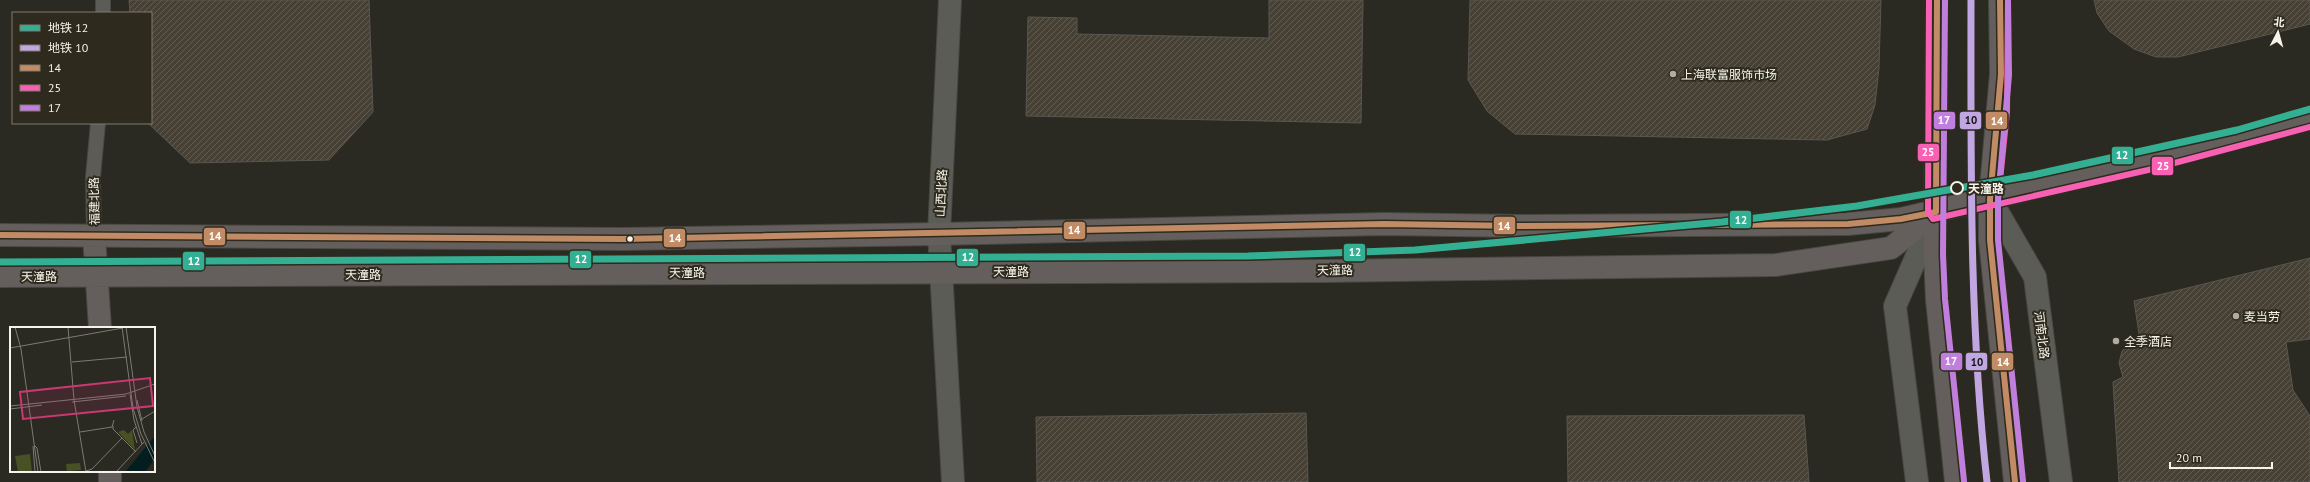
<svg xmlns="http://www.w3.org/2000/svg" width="2310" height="482" viewBox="0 0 2310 482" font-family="'PT Sans','Noto Sans SC',sans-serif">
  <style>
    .building { fill: url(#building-hatch); stroke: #595751 }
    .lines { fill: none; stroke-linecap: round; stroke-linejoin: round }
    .lane-casing { stroke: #484741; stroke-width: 16 }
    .street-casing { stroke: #484741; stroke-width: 24 }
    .secondary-casing { stroke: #484741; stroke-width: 24 }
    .lane { stroke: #5c5c56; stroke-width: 14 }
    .street { stroke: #5c5c56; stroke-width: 22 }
    .secondary { stroke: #645f5d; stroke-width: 22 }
    .bus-1-casing { stroke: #2e2b1e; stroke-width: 9 }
    .bus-2-casing { stroke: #2e2b1e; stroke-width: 9 }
    .bus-3-casing { stroke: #2e2b1e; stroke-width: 9 }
    .bus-1 { stroke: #c18c65; stroke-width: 6 }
    .bus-2 { stroke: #f860b3; stroke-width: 6 }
    .bus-3 { stroke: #c07fdc; stroke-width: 6 }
    .metro-1-casing { stroke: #2e2b1e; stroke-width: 10 }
    .metro-2-casing { stroke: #2e2b1e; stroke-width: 10 }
    .metro-1 { stroke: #33b093; stroke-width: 7 }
    .metro-2 { stroke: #c1a7e2; stroke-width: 7 }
    .poi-dot { fill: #afaca5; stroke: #2e2b1e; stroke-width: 1.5 }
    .stop-dot { fill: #2e2b1e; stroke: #f6f3eb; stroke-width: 2 }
    .bus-dot { fill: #f6f3eb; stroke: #2e2b1e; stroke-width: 1.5 }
    .labels { text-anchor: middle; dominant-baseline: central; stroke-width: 4; stroke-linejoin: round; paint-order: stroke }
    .poi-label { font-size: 12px; fill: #f6f3eb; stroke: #2e2b1e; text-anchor: start }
    .stop-label { font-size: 12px; font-weight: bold; fill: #f6f3eb; stroke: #2e2b1e; text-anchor: start }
    .street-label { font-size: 12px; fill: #f6f3eb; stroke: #2e2b1e }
    .inset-road { fill: none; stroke: #7c7a72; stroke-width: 1 }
    .view { fill: #ca3971; fill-opacity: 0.15; stroke: #ca3971; stroke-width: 2 }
    .inset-edge { fill: none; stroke: #f6f3eb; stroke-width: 2 }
    .line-badge { stroke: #2e2b1e; stroke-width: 1.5 }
    .badge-label { font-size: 11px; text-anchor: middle; font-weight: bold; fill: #fff }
    .pale-badge-label { font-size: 11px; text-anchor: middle; font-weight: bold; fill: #111 }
  </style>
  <defs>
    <pattern id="building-hatch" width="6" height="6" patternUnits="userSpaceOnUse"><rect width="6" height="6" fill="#464134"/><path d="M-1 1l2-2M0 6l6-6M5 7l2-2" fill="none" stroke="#615d52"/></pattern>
  </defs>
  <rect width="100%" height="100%" fill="#2a2922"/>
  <path class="building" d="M129,0H369L373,112L329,160L190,163L148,123H151V13H130Z
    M1269,0H1363L1361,123L1026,116L1028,17L1077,18V34L1269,38Z
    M1470,0H1881L1879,68L1875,105L1867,129L1827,140L1515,134L1487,111L1468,80Z
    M2094,0H2310V24L2178,57H2156L2134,49L2109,31L2097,13Z
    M2310,258V339L2286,342L2293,390L2310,416V482H2119L2113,382L2123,377L2119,363L2122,351L2132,342L2140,340L2134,301Z
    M1306,413L1308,482H1037L1036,417Z
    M1804,415L1809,482H1568L1567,416Z"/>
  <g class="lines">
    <g class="lane-casing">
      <path id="lane" d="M103,0V13
        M94,236L93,177L98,123"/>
    </g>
    <g class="street-casing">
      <path id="street" d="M950,0L939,234L953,482
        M1990,199L2035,277L2061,482
        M1917,482L1895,306L1936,212"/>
    </g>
    <g class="secondary-casing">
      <path id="secondary" d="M1937,0L1935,255L1937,300L1956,482
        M2000,0L2001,74L1990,199V240L2015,482
        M0,235L623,239L939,234L1384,224L1519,226L1848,224L1901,219L2146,162L2310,119
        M94,236L100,328
        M0,276L1325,271L1776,265L1891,248L1932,215
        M110,471V482"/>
    </g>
    <use href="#lane" class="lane"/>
    <use href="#street" class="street"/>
    <use href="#secondary" class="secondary"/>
    <g class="bus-1-casing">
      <path id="bus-1" d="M2000,0L2001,74L1990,199V240L2015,482
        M0,235L623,239L1384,224L1519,226L1848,224L1901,219L1936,212L1937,0"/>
    </g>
    <g class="bus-2-casing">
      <path id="bus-2" d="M1929,0L1928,212L1933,219L2148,170L2310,127
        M1998,200L2007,112L2008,0"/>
    </g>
    <g class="bus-3-casing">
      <path id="bus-3" d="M1945,0L1943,255L1945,299L1964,481
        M2008,0L2009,75L1998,199V240L2023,481"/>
    </g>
    <use href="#bus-1" class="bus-1"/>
    <use href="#bus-2" class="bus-2"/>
    <use href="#bus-3" class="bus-3"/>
    <g class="metro-1-casing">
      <path id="metro-1" d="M0,262L1248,256L1415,250L1722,222L1857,206L2033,175L2237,130L2310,109"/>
    </g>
    <g class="metro-2-casing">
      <path id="metro-2" d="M1971,0C1971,161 1969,322 1987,482"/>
    </g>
    <use href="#metro-1" class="metro-1"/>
    <use href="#metro-2" class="metro-2"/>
  </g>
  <g class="poi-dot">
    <circle cx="1673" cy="74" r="4"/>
    <circle cx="2236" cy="316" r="4"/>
    <circle cx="2116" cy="341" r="4"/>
  </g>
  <circle class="stop-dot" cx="1957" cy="188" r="6"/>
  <circle class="bus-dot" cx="630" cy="239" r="3.5"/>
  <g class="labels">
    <g class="poi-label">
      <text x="1681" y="74">上海联富服饰市场</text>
      <text x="2244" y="316">麦当劳</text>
      <text x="2124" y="341">全季酒店</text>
    </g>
    <g class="stop-label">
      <text x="1968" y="188">天潼路</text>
    </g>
    <g class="street-label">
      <text transform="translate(941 193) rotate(-87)">山西北路</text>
      <text transform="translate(94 201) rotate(-91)">福建北路</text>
      <text transform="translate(1335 270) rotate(-1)">天潼路</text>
      <text x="1011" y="271">天潼路</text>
      <text x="687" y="272">天潼路</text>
      <text x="363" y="274">天潼路</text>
      <text x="39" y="276">天潼路</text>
      <text transform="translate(2042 335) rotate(83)">河南北路</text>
    </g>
  </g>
  <g transform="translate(10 327)">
    <rect width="145" height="145" fill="#2a2922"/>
    <path d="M114,103L118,107L122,103L125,123L108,105ZM70,136L71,143L57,144L56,137Z" fill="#475123"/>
    <path d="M20,127L22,145H8L5,129Z" fill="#475123"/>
    <path d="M145,109V131L139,140L135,145H115Z" fill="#041e1f"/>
    <path class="inset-road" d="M5,0L11,22L28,145M58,0L64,73L76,145M112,0L123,81L131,107L145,136M116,0L127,80L134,105L145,129M0,21L113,1M62,35L117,30M120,67L124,93L132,117M127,73L132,94M62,75L116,69M0,79L116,67L145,57M0,82L32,78M132,92L145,84M103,99V102L126,125M126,100L123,103L127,116M70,105L102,100L104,93M24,118L27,121L31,145M23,119L25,145M76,144L82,142L112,111M106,145L134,115"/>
    <path class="view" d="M140,51L143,79L13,92L10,65Z"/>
    <rect width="145" height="145" class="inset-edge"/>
  </g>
  <g class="line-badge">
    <rect x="1933" y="111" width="23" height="19" rx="4" fill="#c07fdc"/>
    <rect x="1959" y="111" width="23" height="19" rx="4" fill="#c1a7e2"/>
    <rect x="1985" y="111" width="23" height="19" rx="4" fill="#c18c65"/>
    <rect x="1917" y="143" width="23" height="19" rx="4" fill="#f860b3"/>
    <rect x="2111" y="146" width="23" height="19" rx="4" fill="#33b093"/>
    <rect x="2151" y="156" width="23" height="20" rx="4" fill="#f860b3"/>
    <rect x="1729" y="210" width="23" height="19" rx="4" fill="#33b093"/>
    <rect x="1493" y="216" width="23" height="19" rx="4" fill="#c18c65"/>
    <rect x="1063" y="221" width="23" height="19" rx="4" fill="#c18c65"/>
    <rect x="203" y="227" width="23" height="19" rx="4" fill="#c18c65"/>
    <rect x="663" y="228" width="23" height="20" rx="4" fill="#c18c65"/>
    <rect x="1343" y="243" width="23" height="19" rx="4" fill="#33b093"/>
    <rect x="956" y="248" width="23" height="19" rx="4" fill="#33b093"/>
    <rect x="569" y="250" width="23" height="19" rx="4" fill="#33b093"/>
    <rect x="182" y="251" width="23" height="20" rx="4" fill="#33b093"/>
    <rect x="1940" y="352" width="23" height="19" rx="4" fill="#c07fdc"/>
    <rect x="1991" y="352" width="23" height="19" rx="4" fill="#c18c65"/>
    <rect x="1965" y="352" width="23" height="19" rx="4" fill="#c1a7e2"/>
  </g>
  <g class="badge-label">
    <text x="1944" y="124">17</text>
    <text x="1997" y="125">14</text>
    <text x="1928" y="156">25</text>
    <text x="2122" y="159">12</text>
    <text x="2163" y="170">25</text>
    <text x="1741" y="224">12</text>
    <text x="1504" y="230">14</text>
    <text x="1074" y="234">14</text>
    <text x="215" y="240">14</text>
    <text x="675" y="242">14</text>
    <text x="1355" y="256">12</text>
    <text x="968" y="261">12</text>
    <text x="581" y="263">12</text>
    <text x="194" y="265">12</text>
    <text x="1951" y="365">17</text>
    <text x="2003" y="366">14</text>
  </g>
  <g class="pale-badge-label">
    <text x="1971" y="124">10</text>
    <text x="1977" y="366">10</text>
  </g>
  <rect x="12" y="12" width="140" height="112" fill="#2e2b1e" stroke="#7e7b70"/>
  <rect x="20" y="25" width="20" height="6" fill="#33b093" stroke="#7e7b70"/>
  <text x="48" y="32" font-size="12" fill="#f6f3eb">地铁 12</text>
  <rect x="20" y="45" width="20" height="6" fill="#c1a7e2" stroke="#7e7b70"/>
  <text x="48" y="52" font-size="12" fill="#f6f3eb">地铁 10</text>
  <rect x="20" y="65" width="20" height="6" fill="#c18c65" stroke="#7e7b70"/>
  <text x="48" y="72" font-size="12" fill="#f6f3eb">14</text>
  <rect x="20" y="85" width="20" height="6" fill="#f860b3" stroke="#7e7b70"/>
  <text x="48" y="92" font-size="12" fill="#f6f3eb">25</text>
  <rect x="20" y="105" width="20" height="6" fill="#c07fdc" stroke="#7e7b70"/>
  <text x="48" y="112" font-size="12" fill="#f6f3eb">17</text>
  <g transform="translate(2278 32) rotate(6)" stroke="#2e2b1e" stroke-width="3" paint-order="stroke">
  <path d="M0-3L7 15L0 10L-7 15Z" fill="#f6f3eb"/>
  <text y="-6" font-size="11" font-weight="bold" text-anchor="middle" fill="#f6f3eb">北</text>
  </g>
  <path d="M2170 462v6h102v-6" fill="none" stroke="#f6f3eb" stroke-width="2"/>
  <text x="2176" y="462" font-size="12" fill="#f6f3eb" stroke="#2e2b1e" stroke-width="3" paint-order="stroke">20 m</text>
</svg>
